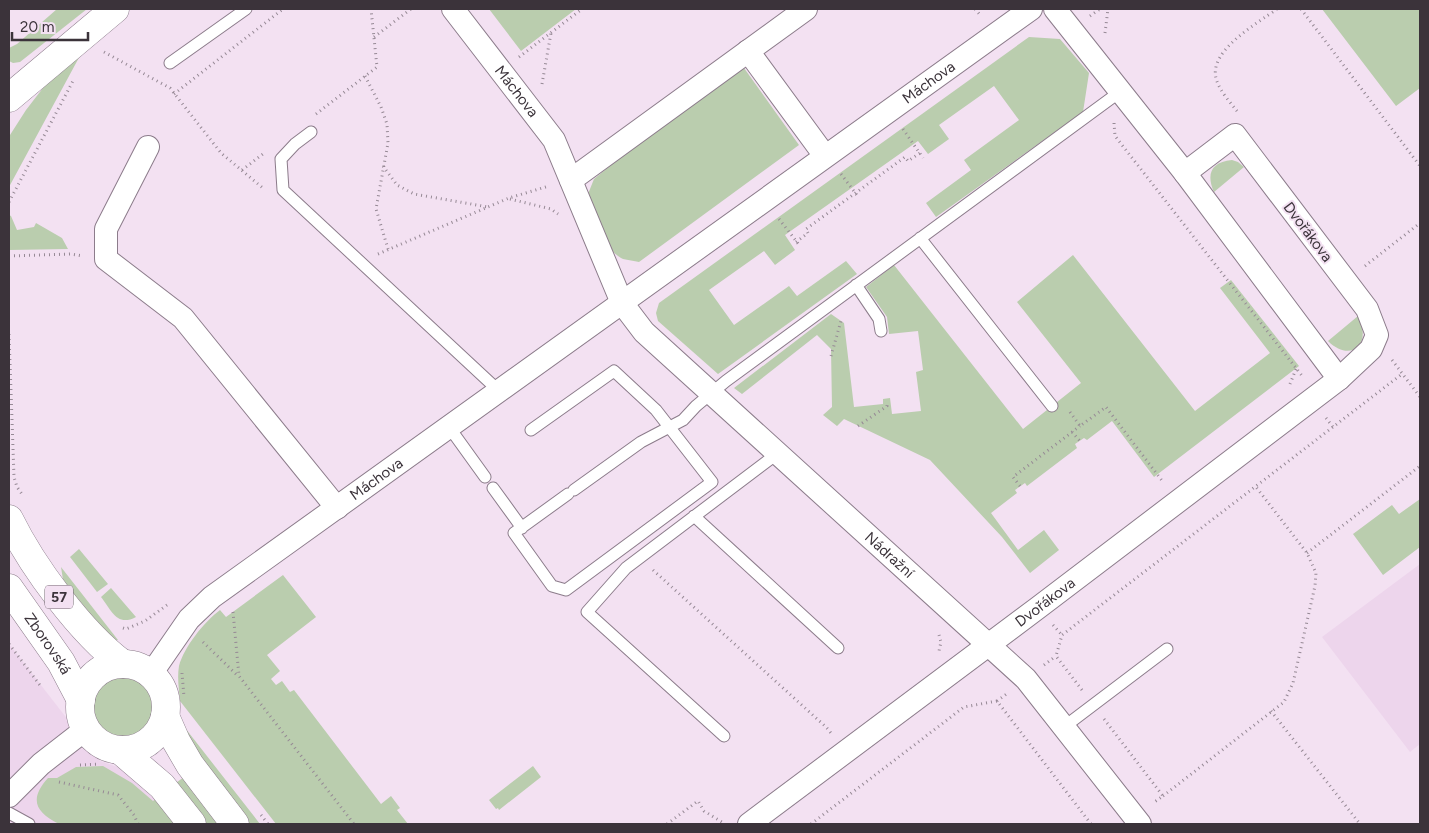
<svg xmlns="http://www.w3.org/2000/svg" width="1429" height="833" viewBox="0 0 1429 833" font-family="Figtree,sans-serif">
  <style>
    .built { fill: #edd5ec }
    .green { fill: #bacdae }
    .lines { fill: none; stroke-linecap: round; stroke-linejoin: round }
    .lane-casing { stroke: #8c7c8b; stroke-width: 13 }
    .street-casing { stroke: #8c7c8b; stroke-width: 24 }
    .secondary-casing { stroke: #8c7c8b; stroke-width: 29 }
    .primary-casing { stroke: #8c7c8b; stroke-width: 29 }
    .path { stroke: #968995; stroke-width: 3; stroke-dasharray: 1 4; stroke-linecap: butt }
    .lane { stroke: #fff; stroke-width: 11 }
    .street { stroke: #fff; stroke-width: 22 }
    .secondary { stroke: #fff; stroke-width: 28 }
    .primary { stroke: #fff; stroke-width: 28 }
    .labels { text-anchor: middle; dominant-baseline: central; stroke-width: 4; stroke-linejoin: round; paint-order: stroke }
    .shield { fill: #f3e1f2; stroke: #726771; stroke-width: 1 }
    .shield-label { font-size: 14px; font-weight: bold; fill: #3b333a }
    .street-label { font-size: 15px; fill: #3b333a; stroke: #f3e1f2 }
  </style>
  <rect width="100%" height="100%" fill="#f3e1f2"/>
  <path class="built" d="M1420,564V744L1410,752L1322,637Z
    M9,644L100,761L129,771L136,776L178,824H9Z"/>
  <path class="green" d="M57,9H87L20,62L13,63L9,61V48L17,44Z
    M489,9H576L521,51Z
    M1322,9H1420V88L1396,106Z
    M1029,37L1060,39L1089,73L1083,112L936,217L926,203L971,170L964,160L1019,120L994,86L939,125L949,139L928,154L918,141L785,235L795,250L775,265L764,251L709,290L734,325L789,286L797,296L846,261L857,274L718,374L658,321L656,313L659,303Z
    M82,52L9,187L10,135L26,110L53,75Z
    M744,68L799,145L639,262C634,261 628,260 623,259C603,250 595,213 588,194L594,179L622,156Z
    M1232,160L1238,162L1244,167L1214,192C1206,174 1211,162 1232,160Z
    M9,215L11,216L17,230L34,227L36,223L62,238L68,249L9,250Z
    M1073,255L1195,411L1270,353L1220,288L1231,280L1299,366L1154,477L1112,421L1087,440L1084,438L1075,444L1077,448L1027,486L1025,483L1015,490L1017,493L991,513L1018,550L1044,530L1059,550L1030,573L1002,537L930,460L844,419L837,426L823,415L832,407L831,349L817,335L742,394L734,388L831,314L844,323L854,407L883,404V399L890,398L892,414L921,411L916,372L923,370L918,331L889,334L887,317L866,287L894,265L1023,429L1081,383L1017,302Z
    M1358,316C1373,345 1350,363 1328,341Z
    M1420,499V547L1383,575L1353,534L1392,505L1399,514Z
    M79,549L108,584L97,592L70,557Z
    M61,567L118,640L111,641L64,586Z
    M283,575L316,617L267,655L280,671L271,679L276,685L282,681L290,692L294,690L381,804L391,796L400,808L397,810L408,824H276L180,701C179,689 177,678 179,666C184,647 204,622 220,610L226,617Z
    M111,588L136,617C117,627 112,611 101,597Z
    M92 707a31 31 0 1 1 62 0a31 31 0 1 1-62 0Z
    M182,724L260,824H247L188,748Z
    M103,766L132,783L153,801L157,798L178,824H59C35,812 29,799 48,778H57L76,767Z
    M533,766L541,777L499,810L498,808L496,809L489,800Z
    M184,777L218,824H206L173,785Z"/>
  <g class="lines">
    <g class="lane-casing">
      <path id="lane" d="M170,63L246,9
        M311,132L295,144L281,159L283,190L499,391
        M920,238L1052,406
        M856,285L879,319L881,331
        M449,427L485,477
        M531,430L614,371L656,410L712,482L566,590L552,586L514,533L568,494
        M493,488L522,528
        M574,490L641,442L683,420L696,406L726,381L1121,91
        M694,516L838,648
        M1064,727L1167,649
        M724,736L587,612L626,568L778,453
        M9,813L29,824"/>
    </g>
    <g class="street-casing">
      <g id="street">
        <path id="s1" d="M453,9L554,140L622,303L644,332L1026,679L1140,824"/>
        <path d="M1055,9L1185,173L1339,379"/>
        <path d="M748,51L825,156"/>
        <path d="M148,147L106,229V259L183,318L337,508"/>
        <path d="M571,180L806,9"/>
        <path id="s2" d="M151,674L189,619L212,597L1031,9"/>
        <path d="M9,796L41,764L86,729"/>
        <path id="s3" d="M749,824L1039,607L1339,379L1371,349L1377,335L1367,309L1235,135L1185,173"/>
      </g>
    </g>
    <g class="secondary-casing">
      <path id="secondary" d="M9,98L115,9"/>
    </g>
    <g class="primary-casing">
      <g id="primary">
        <path d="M9,519C32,566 81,633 123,664"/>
        <path id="s4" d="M9,588L61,662L81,700"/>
        <circle cx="123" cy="707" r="43"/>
        <path d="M165,716L176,741L190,765L235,824"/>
        <path d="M120,750L162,786L192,824"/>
      </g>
    </g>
    <path class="path" d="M975,9L981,16
      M1301,9L1420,166
      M1090,16L1100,9
      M1105,33L1108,9
      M374,37L411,9
      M104,52L170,88L221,153L264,189
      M519,57L582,9
      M365,76L381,107L387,124L388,143L376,209L388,249
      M542,84L551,33
      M174,94L283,9
      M1237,111C1229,101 1219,90 1216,78C1209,50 1258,23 1277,9
      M316,114L377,67L371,9
      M1114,123L1115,136L1303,377
      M903,129L923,158
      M383,166L397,185L414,194L488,207
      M242,170L263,154
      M841,174L859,198
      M510,199L551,209L558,214
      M9,202L73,81
      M779,219L800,246
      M796,242L808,233L806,229L905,157L908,161L920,153
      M378,254L509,198L549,186
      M9,256L71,254L83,256
      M1365,266L1420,223
      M9,334L14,477L17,487L22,494
      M831,356L841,321
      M1392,360L1420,397
      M1290,384L1296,369
      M1070,412L1080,426L1106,407L1163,482
      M1326,418L1333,427
      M858,426L887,406V402
      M1072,432L1080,441
      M1020,486L1013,477L1080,426
      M1307,553L1420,466
      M653,570L826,727L831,733
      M233,612L239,676L354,824
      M1053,625L1062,635
      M123,628L126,629L145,621L167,605
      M939,635L941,642L939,651
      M203,642L238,676
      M9,644L42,688
      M1044,665L1056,656
      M182,673L184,697
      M1082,690L1056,656L1062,635L1402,374
      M997,701L1008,693
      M1271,711L1360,824
      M1104,719L1163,796L1153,803
      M80,765L99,764
      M59,782L118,795L134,815L138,824
      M1163,796L1284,702L1293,683L1315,586L1316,573L1307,553L1256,487
      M261,815L268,824
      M667,824L698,801L704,811L725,824
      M811,824L964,707L997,701L1091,824"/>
    <use href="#lane" class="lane"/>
    <use href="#street" class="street"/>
    <use href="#secondary" class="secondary"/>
    <use href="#primary" class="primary"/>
  </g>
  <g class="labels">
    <rect class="shield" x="45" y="585.5" width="28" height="23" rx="4"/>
    <g class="shield-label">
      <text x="59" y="597">57</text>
    </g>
    <g class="street-label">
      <text stroke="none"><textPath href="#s2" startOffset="981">Máchova</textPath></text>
      <text stroke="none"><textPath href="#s1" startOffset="104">Máchova</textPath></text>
      <text transform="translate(1308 232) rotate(53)">Dvořákova</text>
      <text stroke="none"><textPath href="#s2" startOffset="301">Máchova</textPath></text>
      <text stroke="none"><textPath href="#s1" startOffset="710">Nádražní</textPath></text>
      <text stroke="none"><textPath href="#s3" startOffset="370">Dvořákova</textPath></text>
      <text stroke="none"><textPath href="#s4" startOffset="68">Zborovská</textPath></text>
    </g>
  </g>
  <rect width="1429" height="833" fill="none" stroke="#3b333a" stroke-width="20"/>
  <path d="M12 32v8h76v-8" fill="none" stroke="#3b333a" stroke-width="2.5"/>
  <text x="20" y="32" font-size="15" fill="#3b333a" stroke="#f3e1f2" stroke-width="4" paint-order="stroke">20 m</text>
</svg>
